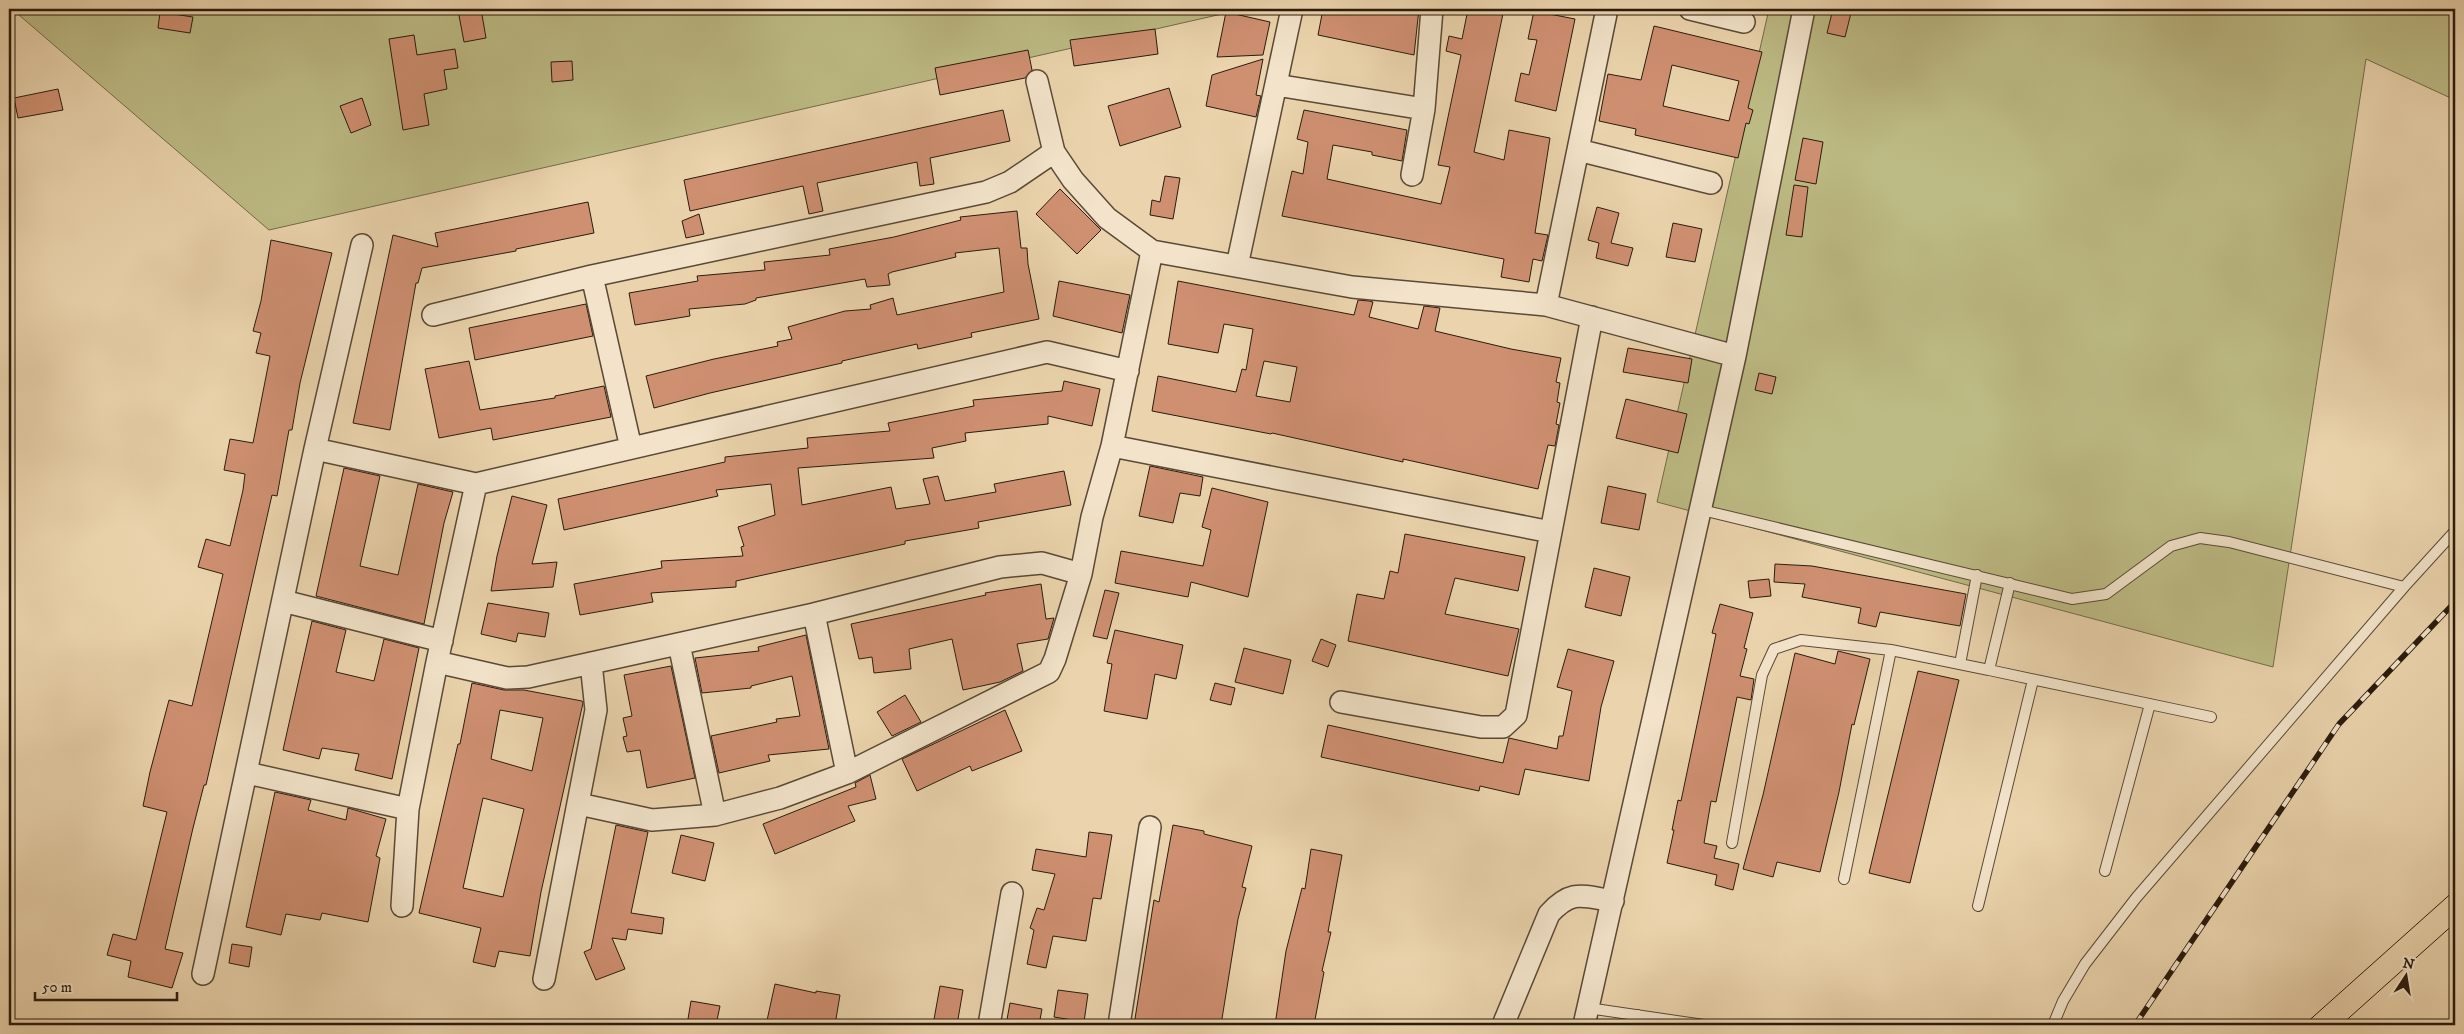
<svg xmlns="http://www.w3.org/2000/svg" width="2464" height="1034" viewBox="0 0 2464 1034" font-family="'IM FELL DW Pica',serif">
  <style>
    .green { fill: #bdbb85; stroke: #746b4a }
    .building { fill: #cf9072; stroke: #2a1b0e; fill-rule: evenodd }
    .lines { fill: none; stroke-linecap: round; stroke-linejoin: round }
    .service-casing { stroke: #5a4936; stroke-width: 12 }
    .minor-casing { stroke: #5a4936; stroke-width: 24 }
    .service { stroke: #f2e3ca; stroke-width: 10 }
    .minor { stroke: #f2e3ca; stroke-width: 21 }
    .tram { stroke: #2a1b0e; stroke-width: 1 }
    .rail-casing { stroke: #2a1b0e; stroke-width: 5.5 }
    .rail { stroke: #f2e3ca; stroke-width: 4; stroke-dasharray: 11; stroke-linecap: butt }
  </style>
  <rect width="100%" height="100%" fill="#ebd4ad"/>
  <filter id="stains"><feTurbulence type="fractalNoise" baseFrequency=".004" numOctaves="4"/><feColorMatrix values="0 0 0 0 .2 0 0 0 0 .09 0 0 0 0 .02 0 0 0 .5 -.17"/></filter>
  <radialGradient id="worn" r=".72"><stop offset=".6" stop-color="#630" stop-opacity="0"/><stop offset="1" stop-color="#630" stop-opacity=".3"/></radialGradient>
  <path class="green" d="M12,9H1244L269,230Z
    M1769,9H2455V100L2366,59L2273,667L1657,502Z"/>
  <path class="building" d="M467,9H481L486,38L464,42L458,10Z
    M1323,9H1419L1414,55L1318,35Z
    M1468,9H1504L1474,152L1504,160L1509,130L1550,138L1535,233L1548,235L1542,261L1533,259L1529,282L1501,277L1504,259L1282,216L1292,171L1303,174L1308,142L1297,139L1304,110L1407,130L1402,161L1372,155V152L1333,145L1327,179L1441,204L1450,167L1438,165L1461,55L1446,51L1449,36L1462,39Z
    M1833,9H1852L1845,37L1827,33Z
    M1534,11L1575,19L1556,111L1515,101L1521,73L1529,75L1537,40L1528,39Z
    M160,12L193,17L190,33L158,28Z
    M1226,12L1270,22L1263,55L1217,57Z
    M1654,26L1762,52L1748,108L1753,110L1749,124L1746,123L1738,158L1635,135L1636,129L1599,121L1608,74L1641,80ZM1672,65L1739,81L1729,121L1663,106Z
    M1155,29L1158,54L1074,66L1070,40Z
    M414,35L417,55L455,49L458,68L444,70L447,89L424,94L429,125L403,130L389,39Z
    M1028,50L1032,70L1025,78L940,95L935,68Z
    M1263,59L1256,95L1261,96L1256,117L1206,106L1212,75Z
    M572,61L573,80L552,82L551,62Z
    M1169,88L1181,127L1120,146L1108,106Z
    M58,89L63,110L18,118L14,98Z
    M362,98L371,125L351,133L340,106Z
    M1003,110L1010,141L930,158L934,184L920,186L917,162L817,183L823,211L809,214L803,186L690,211L684,180Z
    M1803,138L1823,142L1816,184L1795,180Z
    M1165,176L1180,178L1173,219L1150,215L1152,200L1160,202Z
    M1794,185L1808,187L1802,237L1786,235Z
    M1060,189L1101,230L1077,254L1036,214Z
    M588,202L594,233L516,249V251L422,268L418,283H416L390,430L353,423L393,235L438,247L435,233Z
    M1597,207L1619,213L1611,243L1633,248L1628,266L1596,258L1599,243L1588,240Z
    M1017,211L1021,248H1027L1028,264L1039,319L971,333L972,337L918,349L917,344L842,361V363L710,393L654,408L646,376L714,359L778,346L777,342L792,339L788,327L845,311L871,309L870,305L893,298L897,315L1004,292L999,248L955,253L956,257L892,272L888,274L890,285L867,287L865,279L756,298V300L745,304L689,309L690,316L635,325L629,293L698,281L697,276L765,270L764,262L830,255L829,249L894,237L961,220L960,217Z
    M699,214L704,234L686,238L682,221Z
    M1673,223L1702,229L1695,262L1666,257Z
    M271,240L332,253L300,383L292,430H289L277,496L272,495L206,785H204L193,828L165,949L183,953L172,988L128,977L131,961L107,955L113,934L136,940L167,812L143,806L150,772L169,700L192,706L223,574L198,567L206,539L230,546L243,490L245,474L224,470L230,439L253,443L270,356L256,353L261,333L253,331L261,301Z
    M1059,281L1130,295L1122,333L1053,316Z
    M1178,281L1354,315L1358,300L1369,301L1373,302L1369,317L1418,329L1424,306L1440,308L1435,331L1511,349L1561,358L1556,382L1560,383L1557,402L1560,403L1556,424L1559,425L1555,446L1548,445L1538,489L1403,459V462L1272,433L1271,434L1152,411L1158,376L1236,392L1242,369L1246,370L1253,329L1224,324L1218,353L1168,344ZM1264,361L1297,367L1290,402L1256,396Z
    M586,304L593,336L475,360L469,328Z
    M1628,348L1692,359L1688,383L1623,372Z
    M469,361L480,410L555,398V396L604,386L611,417L493,440L491,428L439,438L425,369Z
    M1759,373L1776,377L1772,394L1755,390Z
    M1064,381L1100,389L1092,426L1048,416V424L965,433L966,441L932,448L934,458L798,468L802,505L891,487L896,509L930,504L923,479L938,476L945,501L996,492L994,484L1064,471L1071,505L978,522L979,528L905,541V544L736,581V587L651,593L653,602L580,615L574,584L662,568L661,561L743,556L741,547L744,546L738,527L775,515L771,484L716,490L718,496L564,530L558,499L725,462V457L808,448L807,438L890,431L888,423L974,406L973,400L1062,391Z
    M1626,399L1687,414L1678,453L1616,438Z
    M1150,466L1203,477L1200,496L1180,493L1173,523L1139,516Z
    M344,468L380,476L360,566L398,575L418,484L453,492L444,523L424,624L316,596Z
    M1608,486L1646,494L1639,530L1601,523Z
    M1212,488L1268,502L1248,597L1191,582L1188,597L1115,583L1121,551L1203,566L1211,530L1202,527Z
    M512,496L547,505L532,564L557,562L553,587L491,591L497,556Z
    M1405,534L1525,557L1518,591L1455,578L1445,614L1519,629L1508,676L1348,641L1357,594L1384,599L1390,571L1398,573Z
    M1775,564L1812,566L1966,594L1960,626L1880,612L1876,627L1858,623L1861,608L1802,597L1805,584L1774,582Z
    M1594,568L1630,577L1621,616L1585,607Z
    M1769,579L1771,596L1750,598L1748,581Z
    M1041,584L1046,619L1054,618L1048,639L1017,644L1023,671L1000,682L963,690L952,639L909,649L911,669L874,673L872,657L859,659L851,624L986,595L985,593Z
    M1105,590L1119,593L1107,639L1093,636Z
    M488,603L549,613L545,637L518,633L516,642L481,634Z
    M1720,604L1753,613L1744,648L1747,649L1740,676L1754,679L1751,700L1737,697L1716,802L1711,801L1704,843L1717,846L1714,858L1739,864L1733,890L1715,885L1717,875L1667,863L1674,830H1672L1678,800L1681,801L1716,634L1712,633Z
    M312,621L346,630L336,672L374,681L384,639L419,648L392,779L355,770L359,754L322,748L319,759L283,750Z
    M1115,630L1183,645L1176,679L1155,674L1147,719L1104,711L1112,664L1107,663Z
    M806,635L829,749L768,755L770,761L719,773L711,736L777,722L776,719L800,716L792,676L751,686V688L702,693L695,658L759,651L758,647Z
    M1321,639L1336,645L1328,667L1312,661Z
    M1244,648L1291,660L1283,694L1235,682Z
    M1568,649L1614,661L1601,707L1589,781L1525,769L1519,795L1480,786L1479,791L1321,757L1328,725L1503,763L1509,738L1557,749L1559,736H1563L1572,691L1557,687Z
    M1838,651L1870,659L1854,725L1852,724L1839,792L1820,872L1777,862L1773,877L1743,869L1763,795L1795,653L1835,664Z
    M671,666L695,778L647,788L640,750L627,752L623,737L627,736L623,718L632,716L624,675Z
    M1918,671L1959,680L1910,883L1869,873Z
    M472,683L504,690H524L582,701L583,703L541,892L530,956L499,951L495,967L473,962L481,928L419,913L458,744H460ZM500,710L543,718L532,771L491,759ZM483,798L524,809L503,897L463,888Z
    M1215,683L1235,688L1231,705L1210,700Z
    M905,695L921,722L892,736L877,712Z
    M1005,710L1022,751L972,771L970,766L917,791L902,759Z
    M870,775L876,799L848,806L855,821L775,854L763,824L856,787L855,783Z
    M275,792L311,800L308,810L346,820L348,808L386,819L376,856L380,858L368,922L322,913L320,920L286,914L281,935L246,927Z
    M616,825L648,832L631,913L664,918L662,934L628,929L626,940L612,938L625,969L596,980L584,952L591,949Z
    M1173,825L1204,831V834L1252,846L1242,887L1246,888L1238,919L1221,1025H1134L1154,900L1159,902Z
    M1089,832L1112,835L1101,899L1093,898L1086,941L1053,936L1046,968L1027,964L1034,930L1030,928L1037,908L1044,910L1055,874L1032,870L1036,849L1086,857Z
    M681,835L714,843L705,881L672,873Z
    M1311,849L1342,855L1328,932H1331L1322,971L1324,972L1314,1025H1275L1286,951L1302,888L1305,889Z
    M232,944L252,947L249,967L229,963Z
    M775,984L816,993V991L840,995L835,1025H766Z
    M940,986L963,990L957,1025H933Z
    M1058,990L1088,994L1084,1022L1054,1017Z
    M691,1001L720,1006L716,1025H687Z
    M1010,1003L1042,1009L1039,1025H1006Z"/>
  <g class="lines">
    <g class="service-casing">
      <path id="service" d="M1702,510L2072,599L2106,594L2171,546L2200,538L2229,542L2404,587L2136,898L2085,964L2063,1001L2053,1025
        M2010,583L1989,670L2211,717
        M2404,587L2455,531
        M1960,664L1977,575
        M1732,843L1762,675L1774,649L1801,640L1891,650L1989,670
        M2105,871L2150,704
        M1844,879L1891,650
        M1978,906L2033,680
        M1588,1008L1704,1025
        M1636,1025L1638,1015"/>
    </g>
    <g class="minor-casing">
      <path id="minor" d="M1690,9L1744,22
        M1037,81L1054,152L1073,180L1107,218L1152,251L1352,287L1546,305L1735,356
        M1276,85L1424,109
        M1578,150L1711,183
        M1412,175L1424,109L1432,9
        M1237,266L1292,9
        M592,276L631,448
        M1546,305L1607,9
        M433,315L592,276L986,192L1010,182L1054,152
        M1112,446L1551,532
        M315,449L476,484L1047,352L1128,371
        M283,601L442,641
        M814,614L847,773
        M679,644L715,815
        M437,662L507,678L528,677L814,614L1000,567L1042,563L1081,574
        M1341,702L1481,727H1503L1516,715L1592,317
        M247,773L408,809L437,662L476,484
        M579,804L652,820L715,815L780,798L847,773L1049,672L1055,659L1081,574L1092,517L1112,446L1152,251
        M402,906L408,809
        M203,974L315,449L362,245
        M544,979L596,710L591,663
        M989,1025L1012,893
        M1119,1025L1150,827
        M1503,1025L1549,914C1572,889 1582,896 1613,901
        M1584,1025L1735,356L1804,9"/>
    </g>
    <use href="#service" class="service"/>
    <use href="#minor" class="minor"/>
    <path class="tram" d="M2304,1025L2455,890
      M2341,1025L2455,923"/>
    <g class="rail-casing">
      <path id="rail" d="M2135,1025L2339,724L2455,602"/>
    </g>
    <use href="#rail" class="rail"/>
  </g>
  <rect width="2464" height="1034" fill="none" stroke="#ebd4ad" stroke-width="30"/>
  <rect x="10" y="10" width="2444" height="1014" fill="none" stroke="#2a1b0e" stroke-width="2.5"/>
  <rect x="15" y="15" width="2434" height="1004" fill="none" stroke="#2a1b0e"/>
  <g transform="translate(2406 976) rotate(12)" stroke="#f2e3ca" stroke-width="4" paint-order="stroke">
  <path d="M0-4L9 19L0 12L-9 19Z" fill="#2a1b0e"/>
  <text y="-8" font-size="14" font-weight="bold" text-anchor="middle" fill="#2a1b0e">N</text>
  </g>
  <path d="M35 992v8h142v-8" fill="none" stroke="#2a1b0e" stroke-width="2.5"/>
  <text x="42" y="992" font-size="15" fill="#2a1b0e" stroke="#f2e3ca" stroke-width="4" paint-order="stroke">50 m</text>
  <rect width="100%" height="100%" filter="url(#stains)"/>
  <rect width="100%" height="100%" fill="url(#worn)"/>
</svg>
